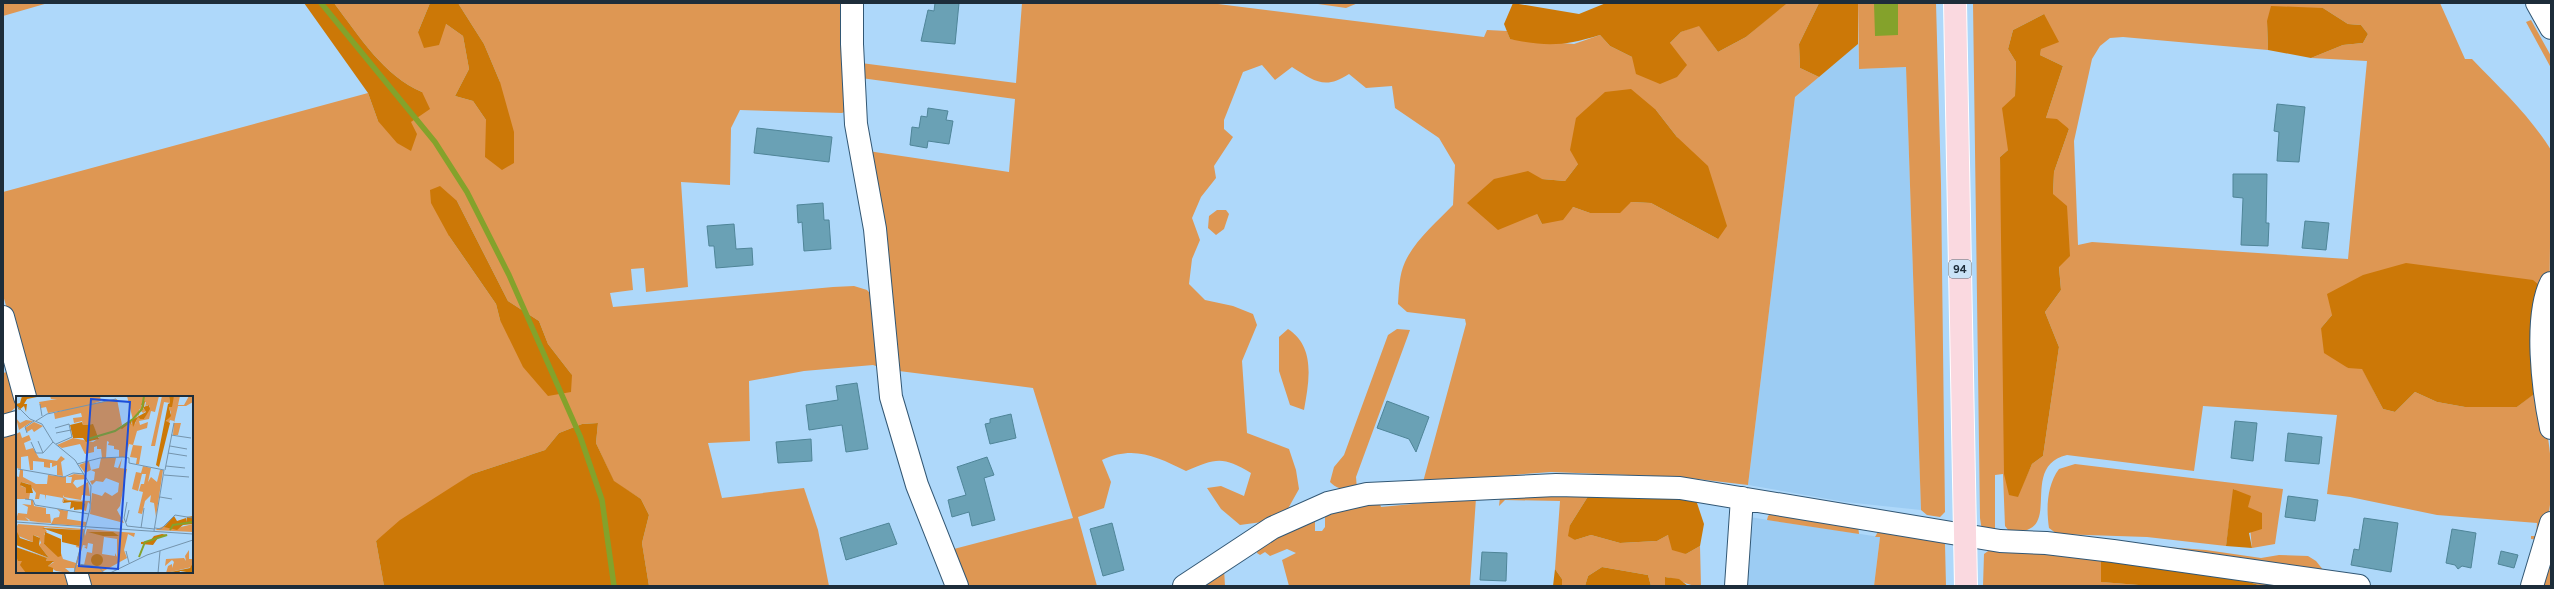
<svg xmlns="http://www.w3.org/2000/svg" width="2554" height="589" viewBox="0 0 2554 589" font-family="Figtree,sans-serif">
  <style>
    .built { fill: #9cccf3 }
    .green { fill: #de9753; fill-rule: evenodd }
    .forest { fill: #cc7807 }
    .water { fill: #84a22b }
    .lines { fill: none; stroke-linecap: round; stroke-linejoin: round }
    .stream { stroke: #84a22b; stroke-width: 5.5 }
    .building { fill: #6aa1b5; stroke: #4f8598 }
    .minor-casing { stroke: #325774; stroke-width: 24 }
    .major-casing { stroke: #fff; stroke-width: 24 }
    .minor { stroke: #fff; stroke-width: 22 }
    .major { stroke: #fad9e0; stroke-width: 22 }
    .labels { text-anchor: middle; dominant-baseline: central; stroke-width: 3.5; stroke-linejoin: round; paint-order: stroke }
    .shield { fill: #cae3f7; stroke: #516473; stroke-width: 1 }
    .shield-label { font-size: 11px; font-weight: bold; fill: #1d2d3a }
    .inset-river { fill: none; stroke: #84a22b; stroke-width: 2 }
    .inset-road { fill: none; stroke: #7494ad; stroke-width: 1 }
    .view { fill: #1d4ed8; fill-opacity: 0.15; stroke: #1d4ed8; stroke-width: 2 }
    .inset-edge { fill: none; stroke: #1d2d3a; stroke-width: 2 }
  </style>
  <rect width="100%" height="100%" fill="#aed8fa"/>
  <path class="built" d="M1858,44L1859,69L1906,67L1921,510L1845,502L1748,485L1795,97Z
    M1749,517L1880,537L1874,586H1743Z"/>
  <path class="green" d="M3,3H48L3,16Z
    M334,3H430L418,32L446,24L463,36L469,69L455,96L473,101L486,120V144L500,82L484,44L458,3H848L849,110L842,113L740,110L731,128L730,185L681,182L688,287L646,292L644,268L631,269L633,290L610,293L613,307L833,287L854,286L867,290L875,299L879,367L873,365L804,371L749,381L750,441L708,443L722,498L804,488L818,530L829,586H649L642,543L649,515L641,499L614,482L596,443L598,423L582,424L559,433L545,450L472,474L376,541L384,586H85L81,572H192V397H32L3,295V192L368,93L378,121L411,122L422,92C384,76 359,36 334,3ZM457,201L508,301L539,321L548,344L572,375L500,320L496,304L449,236Z
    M1022,3H1210L1484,37L1487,30L1507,31L1510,39L1574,44L1600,35L1610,46L1632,57L1670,43L1681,32L1699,25L1718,52L1746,37L1786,3H1819L1799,44L1800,68L1819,77L1795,97L1748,485L1680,477L1551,472L1423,482L1466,324L1465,319L1407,312L1398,304C1399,290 1399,275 1405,262C1415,240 1437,222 1453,205L1455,165L1439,138L1395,108L1392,86L1366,88L1349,74C1325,90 1314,81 1292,67L1275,80L1262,65L1243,72L1224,120V129L1233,137L1214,166L1216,178L1201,197L1192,218L1200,240L1192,259L1189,284L1205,300L1233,306L1253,314L1257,325L1242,361L1247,433L1289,449L1296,470L1299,489L1285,514L1262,522L1240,525L1221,509L1207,488L1221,486L1244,496L1251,473C1223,456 1216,458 1186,471C1157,457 1134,445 1102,460L1111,482L1104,508L1078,517L1097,586H961L950,550L1073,518L1033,388L891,370L868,151L1009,172L1015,99L861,78V63L1016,83ZM1656,110L1677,137L1718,239L1651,203L1631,202L1590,213L1573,207L1542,224L1537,214L1542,179L1565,181L1578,164Z
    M1311,3H1358L1346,8Z
    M1858,3H1936L1941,184L1945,512L1940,517L1927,515L1921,510L1906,67L1859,69Z
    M1973,3H2440L2465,59H2472C2500,88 2530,116 2551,150L2548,438C2553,469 2554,511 2541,540L2531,539V536H2536L2537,523L2437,515L2350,497L2327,494L2337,415L2203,406L2194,471L2067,455C2016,467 2068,538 2009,531L2005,526L2003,474L1995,475V530L1982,531L1980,518ZM2323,8L2348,24L2361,25L2368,34L2363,43L2343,45L2311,58L2367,61L2348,259L2092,242L2078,245L2074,141L2092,59L2100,46L2110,38L2123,37L2268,50L2267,21ZM2044,14L2040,55L2063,66L2046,118L2069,129L2054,172L2053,194L2061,290L2045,312L2059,347L2043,456L2032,464L2017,497L2000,157L2008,150L2015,96L2016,62L2008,49L2013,30ZM2332,315L2537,391L2517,407H2465L2437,402L2415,392L2395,412L2383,409L2362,368H2348L2321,328Z
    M2531,20L2551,56V68L2526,22Z
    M1217,210H1226L1229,214L1224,229L1216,235L1208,228L1209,216Z
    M1288,329C1316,347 1309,382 1304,410L1290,405L1279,371V337Z
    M1397,329L1410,330L1356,477L1357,489C1347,491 1338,490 1330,482L1334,467L1344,455L1388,335Z
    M7,372L17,397V406L3,419V373Z
    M3,432H17V572H72L76,586H3Z
    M2075,464L2283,489L2275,544L2252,548L2248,507L2234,489L2226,546L2147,537L2057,534L2049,528C2046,508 2047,485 2059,469Z
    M1592,490L1570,525L1575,540L1591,535L1620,543L1657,541L1668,535L1686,554L1700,546L1701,586C1687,586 1679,579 1666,577L1665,586H1651L1648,575L1602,567L1588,576L1585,586H1562V579L1555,569L1560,501L1505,500L1499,506L1500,497Z
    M1476,498L1470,586H1289L1282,560L1296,553L1287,549L1270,556L1265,552L1260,555L1257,553L1258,547L1315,518V531H1322L1325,527V513L1379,501L1381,507Z
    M1773,512L1858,525L1859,534L1767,520L1768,516Z
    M1879,530L1932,534L1945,544L1946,586H1874L1880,537H1875Z
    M2551,543V586H2538Z
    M2126,544L2206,550L2261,558L2279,555L2308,556L2316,561L2324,571Z
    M2013,545L2201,566L2327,586H2262L2219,573L2102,557V582L2151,586H1983L1984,554L1995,546Z
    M1224,569L1225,586H1196Z"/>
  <path class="forest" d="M304,3H334C359,36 384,76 422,92L430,109L411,122L417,134L411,151L397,143L378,121L368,93Z
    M430,3H458L484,44L500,82L514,132V163L502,170L485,157L486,120L473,101L455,96L469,69L463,36L446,24L439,45L424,48L418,32Z
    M1513,3L1579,14L1606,3L1786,4L1746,37L1718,52L1699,26L1681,32L1670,43L1687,65L1677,77L1660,84L1636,74L1632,57L1610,46L1600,35C1564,46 1547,47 1510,39L1504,24Z
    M1819,3H1858V44L1819,77L1800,68L1799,44Z
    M2271,6L2323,8L2348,24L2361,25L2368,34L2363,43L2343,45L2311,58L2268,50L2267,21Z
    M2044,14L2059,42L2041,49L2040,55L2063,66L2046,118L2057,119L2069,129L2054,172L2053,194L2067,206L2070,256L2059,267L2061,290L2045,312L2059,347L2043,456L2032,464L2018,497L2009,495L2004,474L2000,157L2008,150L2002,108L2015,96L2016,62L2008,49L2013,30Z
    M1631,89L1656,110L1677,137L1708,166L1727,226L1718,239L1651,203L1631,202L1620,213H1590L1573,207L1563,220L1542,224L1537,214L1498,230L1467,203L1494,179L1528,171L1542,179L1565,181L1578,164L1570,150L1576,118L1605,92Z
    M440,186L457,201L508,301L539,321L548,344L572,375L571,392L548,396L523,367L500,320L496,304L449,236L431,203L430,190Z
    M2406,263L2533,280L2539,285L2538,391L2517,407H2465L2437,402L2415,392L2395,412L2383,409L2362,369L2348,368L2324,353L2321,328L2332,315L2327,294L2363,275Z
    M598,423L596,443L614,481L641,499L649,515L642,543L649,586H384L376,541L400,520L472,474L545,450L559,433L582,424Z
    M2233,489L2251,496L2248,507L2262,513V529L2249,533L2252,548L2226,546Z
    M1592,490L1696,500L1704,524L1700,546L1686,554L1672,550L1668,535L1657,541L1620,543L1591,535L1575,540L1568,536L1570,525Z
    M2101,557L2219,573L2262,586H2151L2101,582Z
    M1602,567L1648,575L1651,586H1585L1588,576Z
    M1555,569L1562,579V586H1553Z
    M1665,577L1679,579L1688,586H1665Z"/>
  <path class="water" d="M1898,3V35L1875,36L1874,4Z"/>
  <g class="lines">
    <path class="stream" d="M321,3L435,142L467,192L509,275L580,436L602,500L614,586"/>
  </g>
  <path class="building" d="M935,3H959L955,44L921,41L928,10L934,11Z
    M2277,104L2305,107L2299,162L2277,161L2279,132L2274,131Z
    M928,108L948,111L946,120L953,121L949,144L928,141L927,148L910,145L912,127L919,128L921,116L927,117Z
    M757,128L832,137L829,162L754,153Z
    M2233,174H2267L2266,223H2269L2268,246L2241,245L2243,198L2233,197Z
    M823,203L824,220H829L831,249L804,251L802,222L798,223L797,205Z
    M2305,221L2329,223L2326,250L2302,248Z
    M734,224L736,249L752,248L753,265L716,268L714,246H709L707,226Z
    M857,383L868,449L846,452L842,425L809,430L806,405L838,400L836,386Z
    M1387,401L1429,417L1416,452L1409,439L1377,428Z
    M1011,414L1016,438L990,444L985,424L990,423V419Z
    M2235,421L2257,423L2253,461L2231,458Z
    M2288,433L2322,437L2319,464L2285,461Z
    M811,439L812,461L778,463L776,442Z
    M987,457L994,475L984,478L995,520L972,526L969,512L952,517L948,500L966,495L957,467Z
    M2288,496L2318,500L2315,521L2285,517Z
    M2364,518L2398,523L2391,572L2351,565L2354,549L2359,550Z
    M889,523L897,544L846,560L840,538Z
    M1112,523L1124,570L1103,576L1090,529Z
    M2452,529L2476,533L2471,568L2462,566L2458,569L2455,565L2446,563Z
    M2501,551L2518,555L2514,568L2498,564Z
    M1482,552L1507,553L1506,581L1480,580Z"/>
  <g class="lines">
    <g class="minor-casing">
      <path id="minor" d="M852,3V44L856,124L875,229L891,397L917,485L957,586
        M2537,3L2551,28
        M2551,283C2534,317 2543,390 2551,428
        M3,317L25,397
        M3,426L17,422
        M76,572L80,586
        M1184,586L1272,528L1328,503L1367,494L1556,485L1680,488L2000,541L2046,543L2113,551L2359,586
        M1736,586L1742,498
        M2532,586L2551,523"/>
    </g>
    <g class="major-casing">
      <path id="major" d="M1955,3L1966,586"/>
    </g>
    <use href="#minor" class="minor"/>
    <use href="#major" class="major"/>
  </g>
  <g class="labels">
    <rect class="shield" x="1949" y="260" width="22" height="18" rx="3"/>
    <g class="shield-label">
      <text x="1960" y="269">94</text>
    </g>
  </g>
  <g transform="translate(16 396)">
    <rect width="177" height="177" fill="#aed8fa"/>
    <path d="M34,0H84L85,5L76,8L101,3L106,29L102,32L105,33L114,27L116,28V24L119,28L122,20L124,23H128L134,10L131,9L129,12L130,6L126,7L125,10L130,15L127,17L123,13V20L122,19L117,24L111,0H102H143L139,16L135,15L133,23L123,25L124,29L132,26L131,32L121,35L117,49L126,50L123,68H120L121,62L114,61L117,49L113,48L110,61H103V54L98,53V50L92,49L93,46L91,45L90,62H100L98,71L102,72L106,62L104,72L111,73L104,110L101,114L108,127L74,118L76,97L86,100L89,96L96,100L102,96L103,87L90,82L87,86L80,85L76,89L74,85L78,84L79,76L75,74L69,77L63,69L73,65L75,74L83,72L85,62H89H86L85,53H81V50L78,51V56L69,58L64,48L46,52L41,49L57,42L77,46L83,42L76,28L67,29L66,25L58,27L57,22L66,21L65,17L39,23L38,17L49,14L32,17L30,11L25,12L23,6L41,3H35ZM146,0H153L154,7L148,6L139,50H135ZM158,0H164L162,9H168L173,0H177V6L170,10H162L158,27H165L162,39H157L158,25L154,24L152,31L154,27L150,26L155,17L153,11ZM0,22L4,27L10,24L17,25L3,34ZM18,26L27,30L18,36L16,33L11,36L9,32ZM4,36L6,42L13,39L15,44L8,47L10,54L17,52L23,62L41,65L45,60L49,63L45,66L47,80L41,79V69L36,71V67H34V72L28,71V66L17,65V74H14L12,60L5,61V73L0,72V38ZM127,70L135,72L132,86L135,81L141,86L144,74H147L140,121L138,107L134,106L135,99L129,105L126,118L122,117L127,96L123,95L125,88H128L130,78H126L122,95L116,93L120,76L125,77ZM4,74H7V81L20,88H31L32,79L50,81V87H55L56,81H51L58,78L68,79L71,83L59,84L57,87L61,92L72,86L74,100L66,99L65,104L48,101V99L47,101L52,104L74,105V108L72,106L70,115L66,114L62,112L68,111L66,106L48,104L46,107L47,102L30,99L29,104V99L24,98L23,103H19L20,97L13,88L5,86V90L10,92V97H14L13,103H1L0,80L3,81ZM15,104H17L18,110L30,112V118H34L35,127L14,126L22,125H13L14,124L9,121L13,125L0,124L2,117L11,118L12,111L6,108L15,109ZM41,113L52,115L51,123L70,126V130L35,128L38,122L43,121L44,116ZM0,127L1,130L2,128L68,133L69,140L71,133L119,137L118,141L112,138L108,154L111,162L84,177H59L58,172H49L55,177H53L40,175L32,170L38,166L30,165L31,162L0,151L33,162L23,149L25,147L23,141L17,139V146L0,139ZM28,131L65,134L60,151L64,152L60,167L47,163L44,154L42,160L28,148L30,140L28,138L31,136ZM88,141L101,143V161L99,157V160L86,158ZM72,147L77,148L76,157L71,156L68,169H61L67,149L71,150L68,151L71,153ZM177,128V136L139,134L148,130L157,133ZM173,154V163H177L176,171L150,177L152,170L156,168V172L158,166L156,164L149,170L150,163L168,162L170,165L169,160ZM0,160L9,162L10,177H0Z" fill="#de9753" fill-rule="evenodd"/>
    <path d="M6,0H26L11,3L8,8H11L10,16L8,10L3,14L0,8L4,7ZM153,0H158L156,11H153L155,20L150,25L154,27L143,71L140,69L152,8L154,7ZM129,5L128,11L133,9L134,13L128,23H124L122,21L117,31L116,24L115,29L114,27L106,33L102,32L130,16L125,8ZM66,26L67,29L77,28L83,43L70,46L67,42H57L54,29ZM5,86L15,89L17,97H10V92L4,89ZM48,104L66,106L69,108L68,113L58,114V111L54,113L55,106L47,107ZM158,120L161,125L170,122V126L171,121L177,120V128L167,129L161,134L148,131ZM26,132L65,134L63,150L46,146V139ZM0,134L4,142L13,145L17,146V139L24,142L23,149L33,162L0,149ZM29,136L45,143V160L42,161L28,148ZM72,136H97L103,140H87ZM146,138L152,139L142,142L137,149L125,148V146L134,145L138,140ZM0,151L31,162L30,165H38L32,170L37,172V177H10L4,169L6,165H2L0,160ZM75 164a6 6 0 1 1 12 0a6 6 0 1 1-12 0ZM177,167V177L164,175L163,177H150L174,172Z" fill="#cc7807"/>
    <path class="inset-river" d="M72,43L99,35L117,23L126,13L128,0M154,134L157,129L177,126M123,161L129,146L151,139"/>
    <path class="inset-road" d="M24,8L26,20M0,9L14,23L26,28L37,46L59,64L75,90L74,113L58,177M20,25L31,18L100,3M39,32L53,28L56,41L40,48M11,37L9,31L18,25M40,37L55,34M155,39L175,42M22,45L27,57L37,46M15,46L20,57H27M154,50L171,53M152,57L171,60M61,68L84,62L107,61L113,62V67L148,74L138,135M150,70L169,72M2,73L48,81L57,77L68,78M149,74L158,27M148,79L173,81M144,101L156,103M9,103L17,104L19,109L73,118M111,106L108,122L111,130L138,133M0,126L177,138M110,126L113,114M125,132L128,112M139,132L145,133L159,119L177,122M110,155L113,167M62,168L83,171L88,177M94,177L131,159L177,144M142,177L144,155"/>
    <path class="view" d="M75,3L114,6L102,173L63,170Z"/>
    <rect width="177" height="177" class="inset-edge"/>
  </g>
  <rect width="2554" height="589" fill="none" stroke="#1d2d3a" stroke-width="8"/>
</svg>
